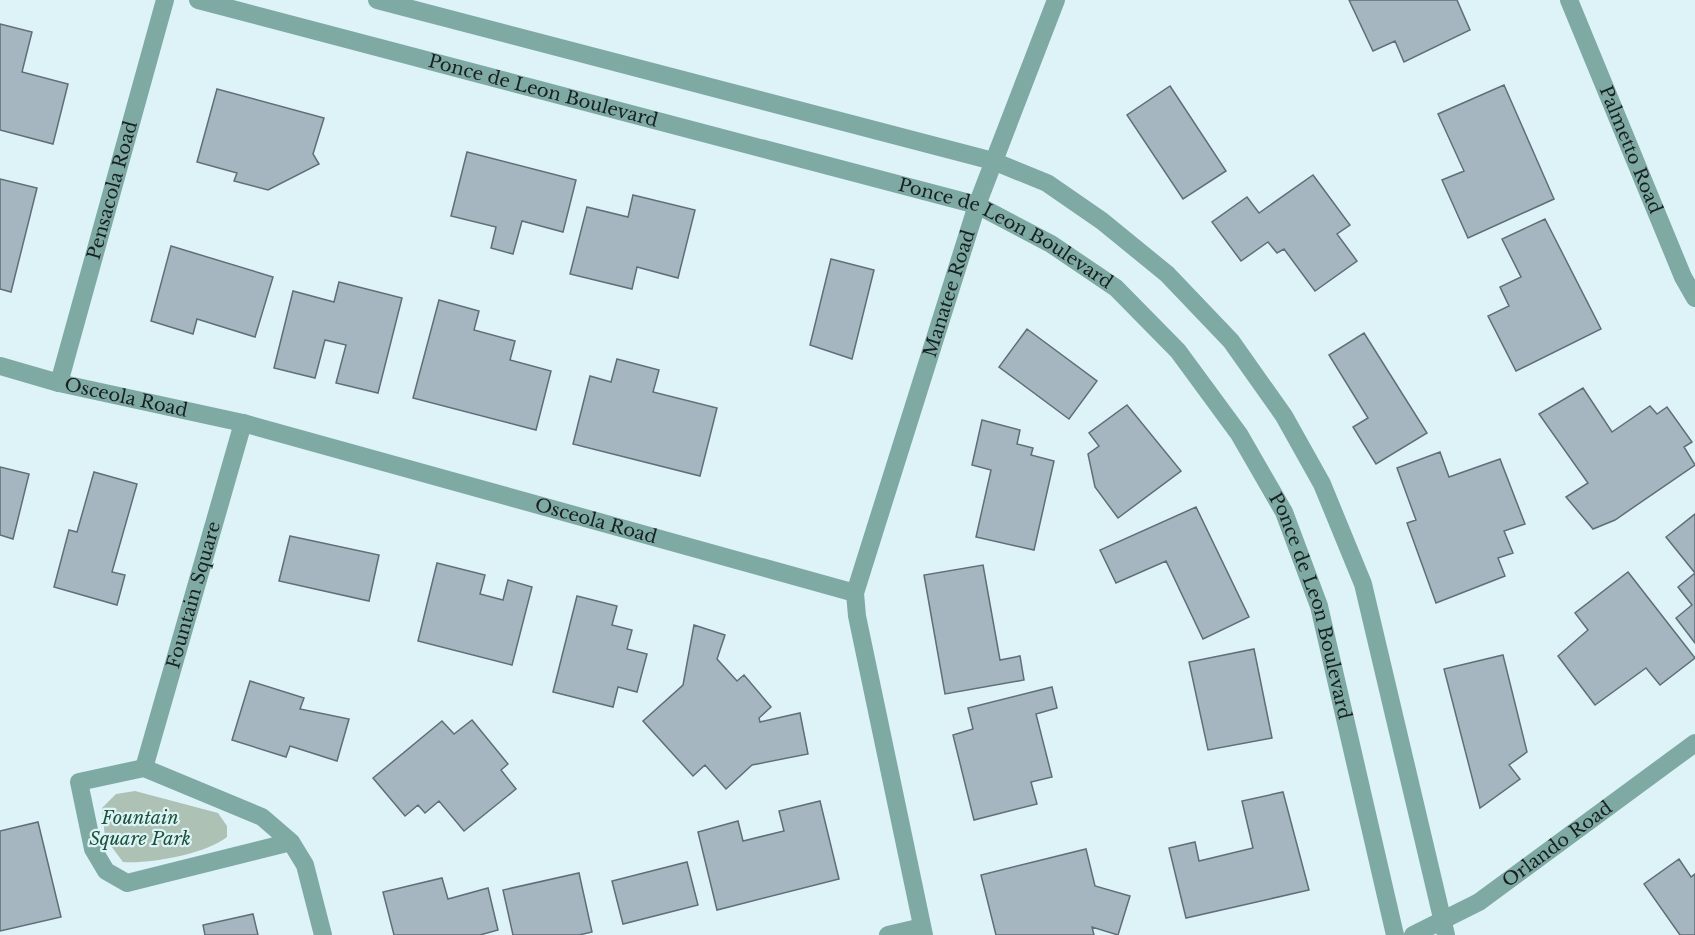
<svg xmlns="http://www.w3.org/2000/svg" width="1695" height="935" viewBox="0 0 1695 935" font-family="'Libre Baskerville',serif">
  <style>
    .green { fill: #adc2b5 }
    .building { fill: #a6b6c0; stroke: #5f6e77; stroke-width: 1.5 }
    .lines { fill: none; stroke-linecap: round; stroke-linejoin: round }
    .minor { stroke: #7faaa3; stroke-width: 18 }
    .labels { text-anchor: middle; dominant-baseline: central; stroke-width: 4.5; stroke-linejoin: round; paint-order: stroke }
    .street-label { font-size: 18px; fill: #182022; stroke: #def3f7 }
    .park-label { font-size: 18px; font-style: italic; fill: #1a5337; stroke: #def3f7 }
  </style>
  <rect width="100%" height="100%" fill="#def3f7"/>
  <path class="green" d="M135,791L218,813L227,826V837C206,854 150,864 123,862L105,838L102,808L116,794Z"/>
  <path class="building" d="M1349,0H1457L1470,30L1404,62L1395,41L1373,51Z
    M0,24L32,32L22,72L68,84L53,144L0,130Z
    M1504,85L1554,199L1468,238L1442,180L1464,171L1438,114Z
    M1170,86L1226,171L1183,199L1127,115Z
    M217,89L324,118L313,154L319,164L268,190L234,181L237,173L197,162Z
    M467,152L576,180L563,232L522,221L513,254L491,248L496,227L451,216Z
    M1313,175L1350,225L1337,234L1357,261L1315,291L1284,249L1277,253L1268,242L1241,261L1212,222L1247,197L1259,213Z
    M0,179L37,188L11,292L0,289Z
    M633,195L695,210L678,278L637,267L632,289L570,274L587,207L628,217Z
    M1545,219L1601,329L1516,371L1488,316L1509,306L1500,287L1521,277L1502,239Z
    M171,246L273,277L255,337L197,319L193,334L151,321Z
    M831,259L874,270L852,359L810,345Z
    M339,282L402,298L378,393L336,383L346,345L325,340L315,378L274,368L293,291L334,302Z
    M439,300L479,311L474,330L515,341L510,360L551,371L536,430L413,398Z
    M1027,329L1097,381L1069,419L999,367Z
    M1364,333L1427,433L1376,464L1353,427L1368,418L1329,355Z
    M617,359L659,370L653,392L717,408L700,476L573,444L590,376L611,382Z
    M1583,388L1612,432L1650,406L1657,414L1667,407L1692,442L1684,447L1695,465L1615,520L1593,529L1566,497L1588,483L1539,414Z
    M1127,405L1181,471L1118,518L1095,487L1088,454L1099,446L1089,433Z
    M982,420L1020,430L1017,444L1033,448L1031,455L1054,461L1034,550L976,537L991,470L972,465Z
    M1440,452L1449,477L1500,459L1525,524L1504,531L1513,553L1498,558L1505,576L1436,603L1407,523L1416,520L1397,468Z
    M0,467L29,474L13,539L0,535Z
    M94,472L137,484L112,572L125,575L117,605L54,587L69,530L77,532Z
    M1196,507L1249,617L1203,639L1166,561L1116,583L1100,550Z
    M1695,514V643L1676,618L1692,605L1678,587L1695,573L1666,537Z
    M290,536L379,555L369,601L279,581Z
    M437,563L485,575L480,594L503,600L508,580L532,587L512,665L418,641Z
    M983,565L1000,660L1020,656L1024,680L945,694L924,575Z
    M1628,572L1695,658L1660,685L1646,668L1595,705L1558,656L1588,630L1575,613Z
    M577,596L617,606L612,625L632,630L627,649L647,654L637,692L618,687L613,707L553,692Z
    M694,625L725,635L717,659L737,681L744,675L771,707L759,718L760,722L800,713L808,754L752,765L726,789L705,765L693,776L643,721L683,685Z
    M1254,649L1272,738L1208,750L1189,662Z
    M1503,655L1527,752L1509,765L1520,779L1480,808L1444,669Z
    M250,681L304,698L300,709L349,719L337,761L290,746L286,757L232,740Z
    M1052,687L1057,708L1036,714L1052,777L1031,782L1037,804L974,820L953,735L973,729L968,708Z
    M472,720L508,764L501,770L516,789L464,831L439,801L425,813L418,805L405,816L373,778L442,721L454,734Z
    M1283,792L1309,890L1186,918L1169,848L1195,842L1199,861L1253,848L1242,801Z
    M820,801L839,879L717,910L698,832L738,821L743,841L784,831L779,811Z
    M38,822L61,917L0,931V831Z
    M1086,849L1095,886L1130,896L1118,935L1092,927L1094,935H996L981,875Z
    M1679,859L1691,877L1695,874V935H1680L1644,884Z
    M687,862L698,905L623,924L612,881Z
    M579,873L592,932L579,935H513L503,890Z
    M442,878L448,899L488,888L498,930L480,935H394L383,892Z
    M253,914L258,935H205L203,925Z"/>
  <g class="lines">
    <g class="minor">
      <path id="s1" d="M198,0L977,205L1051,244L1116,288L1178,351L1239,434L1284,512L1319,606L1395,935"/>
      <path d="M377,0L993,161L1047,183L1102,221L1167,274L1231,341L1284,416L1322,484L1363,584L1446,935"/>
      <path id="s2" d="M1569,0L1683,277L1695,298"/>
      <path id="s3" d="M0,366L59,383L243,423L855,593"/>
      <path id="s4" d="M59,383L165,0"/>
      <path id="s5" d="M144,768L243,423"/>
      <path d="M291,842L127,883L106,871L93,849L79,782L144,768L262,817L291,842L305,865L323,935"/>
      <path d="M888,935L922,927"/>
      <path id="s6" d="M924,935L857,616L855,593L977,205L1056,0"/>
      <path id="s7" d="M1413,935L1479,902L1695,743"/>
    </g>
  </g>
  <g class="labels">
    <g class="street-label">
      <text stroke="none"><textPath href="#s1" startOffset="357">Ponce de Leon Boulevard</textPath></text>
      <text stroke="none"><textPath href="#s2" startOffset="162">Palmetto Road</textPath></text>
      <text stroke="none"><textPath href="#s4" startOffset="200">Pensacola Road</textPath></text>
      <text stroke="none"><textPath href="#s1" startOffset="843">Ponce de Leon Boulevard</textPath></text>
      <text stroke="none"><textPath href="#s6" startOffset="663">Manatee Road</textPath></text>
      <text stroke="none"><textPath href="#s3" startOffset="130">Osceola Road</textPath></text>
      <text stroke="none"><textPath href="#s3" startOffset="616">Osceola Road</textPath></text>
      <text stroke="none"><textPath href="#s5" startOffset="180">Fountain Square</textPath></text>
      <text stroke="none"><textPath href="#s1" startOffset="1347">Ponce de Leon Boulevard</textPath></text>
      <text stroke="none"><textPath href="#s7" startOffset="171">Orlando Road</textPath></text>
    </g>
    <g class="park-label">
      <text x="140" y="818">Fountain<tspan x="140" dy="21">Square Park</tspan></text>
    </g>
  </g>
</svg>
